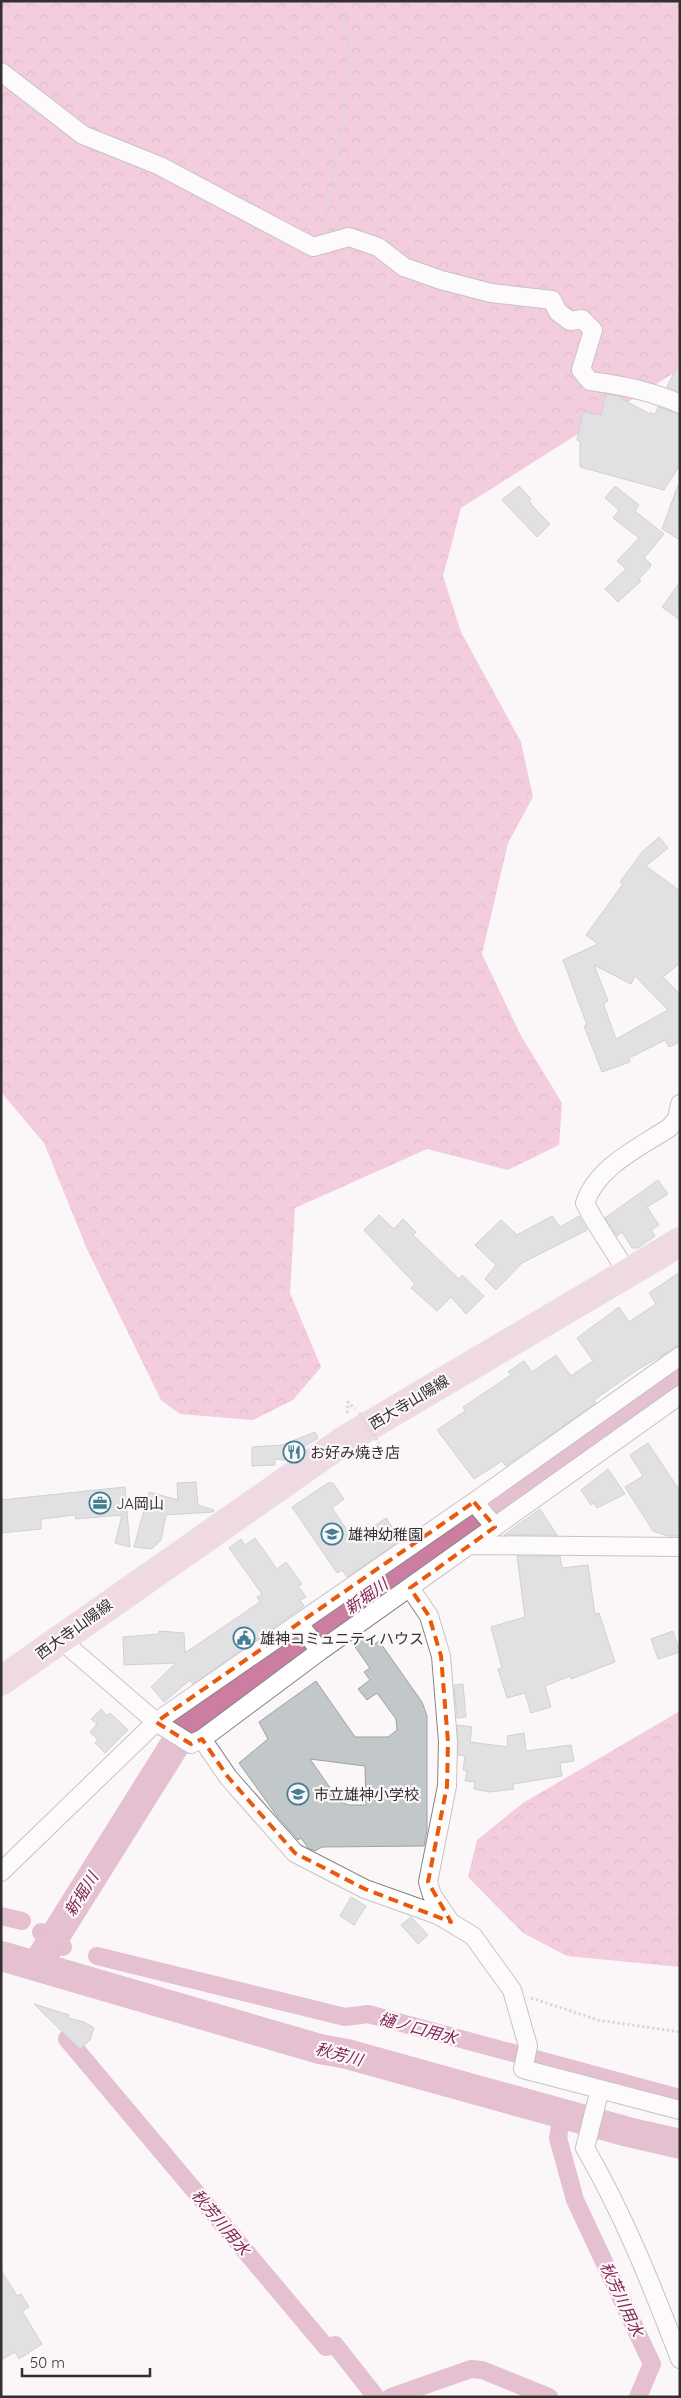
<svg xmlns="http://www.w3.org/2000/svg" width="681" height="2398" viewBox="0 0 681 2398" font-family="Quicksand,'Noto Sans JP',sans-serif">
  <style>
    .forest { fill: url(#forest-crowns) }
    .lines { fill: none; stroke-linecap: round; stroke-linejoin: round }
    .canal { stroke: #cb7ea2; stroke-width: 18 }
    .river { stroke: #cb7ea2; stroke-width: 30 }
    .building { fill: #c2c7c9; stroke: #9da2a4; fill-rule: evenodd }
    .street-casing { stroke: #898486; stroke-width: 20 }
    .primary-casing { stroke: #d2d1d2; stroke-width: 30 }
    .path { stroke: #b6b2b4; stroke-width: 3; stroke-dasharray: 2.5 2.5; stroke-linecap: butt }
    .street { stroke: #fff; stroke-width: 18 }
    .primary { stroke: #e0b5c8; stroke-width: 28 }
    .path-bridge { stroke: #b6b2b4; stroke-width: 3; stroke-dasharray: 2.5 2.5; stroke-linecap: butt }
    .marked { fill: none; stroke: #e8590c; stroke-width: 4; stroke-dasharray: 10 6; stroke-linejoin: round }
    .labels { text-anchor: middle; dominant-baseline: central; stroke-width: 4.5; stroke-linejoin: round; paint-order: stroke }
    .street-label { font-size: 15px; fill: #323031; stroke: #fbf6f8 }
    .poi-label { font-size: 15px; fill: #323031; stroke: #fbf6f8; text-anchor: start }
    .water-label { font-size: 16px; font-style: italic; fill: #822658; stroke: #fbf6f8 }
  </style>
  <defs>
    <pattern id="forest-crowns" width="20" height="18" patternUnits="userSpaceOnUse" patternTransform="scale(1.25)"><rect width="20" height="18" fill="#e999bd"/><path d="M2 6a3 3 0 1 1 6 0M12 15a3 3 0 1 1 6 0" fill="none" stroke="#bd7d9a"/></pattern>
  </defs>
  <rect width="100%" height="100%" fill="#fbf6f8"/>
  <path class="forest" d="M1,1H680V369L461,508L443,576L461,632L521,742L533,797L508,843L482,954L520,1034L562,1103L559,1145L508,1170L427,1149L295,1208L290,1293L321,1367L293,1400L253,1420L180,1414L161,1400L87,1249L44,1143L1,1092Z
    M680,1711V1967L567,1956L523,1933L468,1877L477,1840L523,1803Z"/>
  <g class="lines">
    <path class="canal" d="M1,1916L22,1921
      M41,1932L63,1947
      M97,1956L345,2017L368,2014L680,2098
      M67,2039L326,2347L335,2345L376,2397
      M562,2114L558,2138L575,2200L652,2364L638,2397
      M391,2397L471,2369L482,2370L549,2397"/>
    <path class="river" d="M1,1956L320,2049L347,2054L628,2132L680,2144
      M37,1965L189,1722L680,1375"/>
  </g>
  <path class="building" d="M680,360V392L667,387Z
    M606,394L623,397L622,399L650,414L651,412L655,415L658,407L680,414V465L664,490L580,467V441L577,440L583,412L601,415Z
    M678,485H680V540L662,529Z
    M519,486L531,499L529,501L537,511L550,524L537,537L502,500Z
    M615,486L639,505L635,511L664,534L644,558L651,564L650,567L639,579L641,581L618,602L605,589L626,569L617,561L639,538L613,518L619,510L605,498Z
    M680,582V620L662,607Z
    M659,837L668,848L646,866L680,891V963L663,977L680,994V1042L669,1047L665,1040L629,1058L630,1062L602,1072L584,1026L587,1025L563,960L598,944L586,935L623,884L620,882L643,851ZM594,965L631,984L635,976L668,1010L616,1039L604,1006V1003L608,1001Z
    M658,1180L668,1194L647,1207L659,1225L651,1230L655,1236L638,1248H632L622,1232L617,1236L605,1218Z
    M379,1215L394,1229L403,1219L416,1232L413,1235L459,1279L462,1275L484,1296L466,1314L451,1297L437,1311L411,1288L415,1284L364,1230Z
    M552,1216L560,1227L579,1216L587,1230L522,1263L496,1290L485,1279L496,1265L475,1245L501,1220L517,1235Z
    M680,1272V1345L637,1370L594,1400L596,1403L506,1466L502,1461L474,1479L437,1430L465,1411L463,1407L511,1375L508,1372L524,1361L532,1372L556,1355L571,1376L593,1361L577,1338L619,1307L629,1322L656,1304L649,1293Z
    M315,1432L318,1438L284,1460L275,1459V1465L252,1466V1447L282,1445Z
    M648,1443L680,1491V1536H668L653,1531L625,1487L643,1476L630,1455Z
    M608,1469L625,1494L597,1508L594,1503L591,1505L581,1490Z
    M196,1482L198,1505L214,1510L213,1512L166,1515L161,1540L152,1549L134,1547L149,1492L178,1500L177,1483Z
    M328,1483H333L344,1499L332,1508L354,1540L386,1518L401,1540L347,1577L342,1570L337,1573L292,1507Z
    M125,1487L130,1547L115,1543L122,1515L76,1519L75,1515L41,1519V1529L1,1533V1500Z
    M540,1509L557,1535H504Z
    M255,1538L277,1569L286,1562L302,1584L298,1586L306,1597L300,1600L304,1606L193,1684L190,1680L164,1702L151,1687L176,1663L124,1665L123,1637L159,1634V1631L184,1633L185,1653L260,1602L257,1597L262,1594L229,1548L241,1539L245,1545Z
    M517,1556H560L562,1568L588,1565L595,1614L599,1613L615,1662L571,1679L570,1676L545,1686L551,1707L531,1713L525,1693L507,1698L498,1669L502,1668L491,1627L525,1617Z
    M673,1631L680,1652L658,1659L651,1639Z
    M365,1636L372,1646L379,1641L422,1702L427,1716V1830L424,1846L322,1847L315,1851L308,1848L301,1838L298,1840L277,1816L239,1763L268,1739L259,1722L316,1681L355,1737H388L397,1730L396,1719L377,1693L367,1700L358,1689L370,1680L364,1672L370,1668L353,1644ZM310,1759L365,1766L366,1805H349L340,1802Z
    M463,1684L466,1717L457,1718L454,1685Z
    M101,1709L107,1716L110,1713L128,1730L105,1753L95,1743L98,1740L90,1732L97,1724L91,1719Z
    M457,1725L472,1727L470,1742L508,1747L507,1736L524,1733L526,1751L571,1745L574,1761L560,1763L562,1776L513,1784L514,1789L490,1792L474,1789L475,1782L465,1781L467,1771L463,1770L465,1756L458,1755Z
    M351,1897L366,1906L354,1925L340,1916Z
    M411,1917L428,1935L418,1944L401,1925Z
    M34,2004L69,2015L68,2018L84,2022L94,2028L90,2040L80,2049Z
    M1,2270L17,2296L21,2294L29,2307L22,2311L42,2344L19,2359L15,2352L1,2360Z"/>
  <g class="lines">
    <g class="street-casing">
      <path id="street" d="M1,72L83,135L160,166L313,247L349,237L378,247L404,267L441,280L491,293L552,300L558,312L570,321L582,319L593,330L581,370L590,381C621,385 652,391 680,404
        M627,1273C614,1249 597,1228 585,1203C597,1167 638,1148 669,1128L677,1119L680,1104
        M474,1502L495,1527
        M469,1545L680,1547
        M410,1588L429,1616L441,1656L448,1742L447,1786L428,1882L432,1895L449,1920
        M299,1624L320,1651
        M61,1640L156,1722L474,1502L680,1356
        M202,1739L228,1777L295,1853L365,1889L438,1915L473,1936L512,1990L528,2046L523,2069L680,2110
        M1,1872L156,1722L191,1744L202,1739L320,1651L680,1395
        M600,2089L585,2148C624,2215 652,2286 680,2359"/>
    </g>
    <g class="primary-casing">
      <path id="primary" d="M1,1681L345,1440L680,1242"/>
    </g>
    <path class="path" d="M324,227C332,177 364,42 338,1
      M347,1413L348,1402L355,1409
      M531,1998L598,2020L680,2032"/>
    <use href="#street" class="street"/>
    <use href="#primary" class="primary"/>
    <path class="path-bridge" d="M359,1413L379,1443"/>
  </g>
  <path d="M0 0H681V2398H0ZM474,1502L495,1527L410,1588L429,1616L441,1656L448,1742L447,1786L428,1882L451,1922L365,1889L295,1853L228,1777L202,1739L191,1744L156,1722Z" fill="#fbf6f8" fill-opacity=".55" fill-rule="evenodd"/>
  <path class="marked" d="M474,1502L495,1527L410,1588L429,1616L441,1656L448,1742L447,1786L428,1882L451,1922L365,1889L295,1853L228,1777L202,1739L191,1744L156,1722Z"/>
  <defs>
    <g id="restaurant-ring" transform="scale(1.125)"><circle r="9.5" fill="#fbf6f8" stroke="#407f94" stroke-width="1.5"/><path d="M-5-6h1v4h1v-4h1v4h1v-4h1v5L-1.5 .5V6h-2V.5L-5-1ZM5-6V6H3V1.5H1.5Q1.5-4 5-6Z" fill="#407f94"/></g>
    <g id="office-ring" transform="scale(1.125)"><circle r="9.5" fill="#fbf6f8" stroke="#407f94" stroke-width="1.5"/><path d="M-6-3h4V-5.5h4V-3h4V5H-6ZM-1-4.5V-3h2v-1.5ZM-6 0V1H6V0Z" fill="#407f94"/></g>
    <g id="school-ring" transform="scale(1.125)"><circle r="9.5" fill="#fbf6f8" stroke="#407f94" stroke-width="1.5"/><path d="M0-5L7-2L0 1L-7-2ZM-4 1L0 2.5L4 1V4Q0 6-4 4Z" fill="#407f94"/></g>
    <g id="civic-ring" transform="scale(1.125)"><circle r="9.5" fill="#fbf6f8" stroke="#407f94" stroke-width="1.5"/><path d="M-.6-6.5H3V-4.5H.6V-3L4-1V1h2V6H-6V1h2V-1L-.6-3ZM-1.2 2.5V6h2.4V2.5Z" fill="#407f94"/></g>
  </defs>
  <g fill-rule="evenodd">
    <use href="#restaurant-ring" x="294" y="1452"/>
    <use href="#office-ring" x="100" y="1503"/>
    <use href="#school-ring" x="332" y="1534"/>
    <use href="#civic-ring" x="244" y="1638"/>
    <use href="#school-ring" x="298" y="1794"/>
  </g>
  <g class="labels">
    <g class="street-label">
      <text transform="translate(409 1402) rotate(-31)">西大寺山陽線</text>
      <text transform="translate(74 1629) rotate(-36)">西大寺山陽線</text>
    </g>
    <g class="poi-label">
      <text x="310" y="1452">お好み焼き店</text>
      <text x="116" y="1503">JA岡山</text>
      <text x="348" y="1534">雄神幼稚園</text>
      <text x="260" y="1638">雄神コミュニティハウス</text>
      <text x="314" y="1794">市立雄神小学校</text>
    </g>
    <g class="water-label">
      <text transform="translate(366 1596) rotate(-35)">新堀川</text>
      <text transform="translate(81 1894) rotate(-58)">新堀川</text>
      <text transform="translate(418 2028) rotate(15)">樋ノ口用水</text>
      <text transform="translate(339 2054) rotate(15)">秋芳川</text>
      <text transform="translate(221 2222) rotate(50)">秋芳川用水</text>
      <text transform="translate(622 2299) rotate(65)">秋芳川用水</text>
    </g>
  </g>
  <rect width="681" height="2398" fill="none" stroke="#323031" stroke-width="5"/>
  <path d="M22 2368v8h128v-8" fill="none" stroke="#323031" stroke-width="2.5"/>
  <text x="30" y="2368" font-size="15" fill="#323031" stroke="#fbf6f8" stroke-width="4" paint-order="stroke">50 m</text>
</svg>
